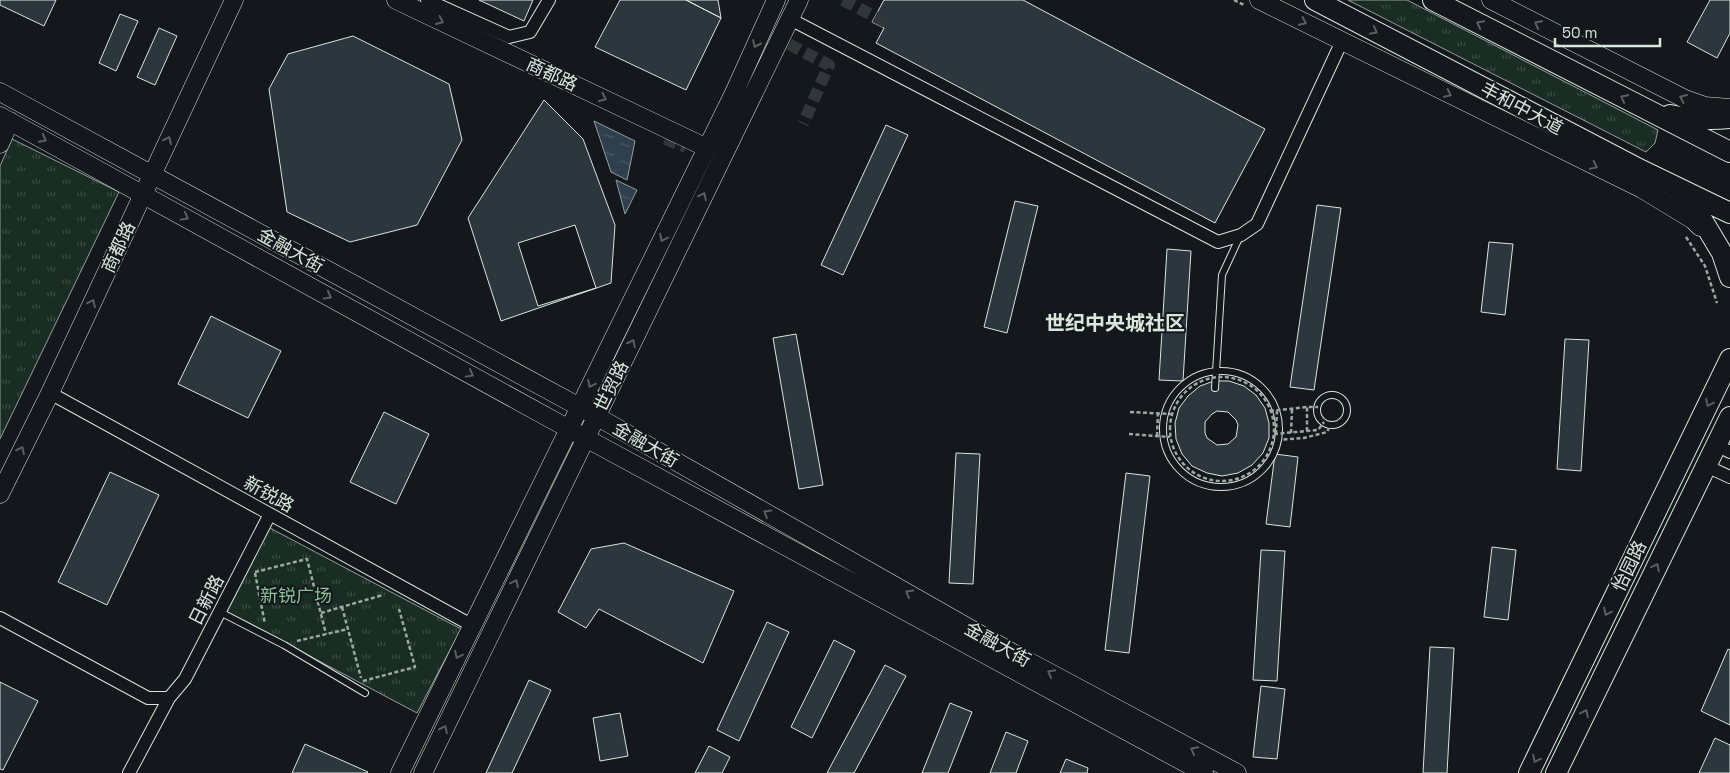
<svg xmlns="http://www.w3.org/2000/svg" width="1730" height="773" viewBox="0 0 1730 773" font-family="'Space Grotesk','Noto Sans SC',sans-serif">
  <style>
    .park { fill: url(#park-tufts); stroke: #939e99 }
    .water { fill: url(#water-ripples); stroke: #939e99 }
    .building { fill: #2c363c; stroke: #d8e6dc; fill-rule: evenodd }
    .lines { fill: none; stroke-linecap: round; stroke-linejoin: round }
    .street-tunnel { stroke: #313739; stroke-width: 12; stroke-dasharray: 12 6; stroke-linecap: butt }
    .lane-casing { stroke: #d8e6dc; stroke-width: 8 }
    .street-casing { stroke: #d8e6dc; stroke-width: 14 }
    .secondary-casing { stroke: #d8e6dc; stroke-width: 19 }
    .primary-casing { stroke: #d8e6dc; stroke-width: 22 }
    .path { stroke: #9da8a2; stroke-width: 2.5; stroke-dasharray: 4 2.5; stroke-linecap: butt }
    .lane { stroke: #14181c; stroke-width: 6 }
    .street { stroke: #14181c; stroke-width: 12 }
    .secondary { stroke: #14181c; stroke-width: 18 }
    .primary { stroke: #14181c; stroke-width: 20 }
    .path-bridge { stroke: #9da8a2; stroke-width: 2.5; stroke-dasharray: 4 2.5; stroke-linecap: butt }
    .oneway { stroke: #59605f }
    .labels { text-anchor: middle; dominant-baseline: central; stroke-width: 4; stroke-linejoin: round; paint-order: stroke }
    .street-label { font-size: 18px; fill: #d8e6dc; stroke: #14181c }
    .park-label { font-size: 18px; fill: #8ac095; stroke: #14181c }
    .quarter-label { font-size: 20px; font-weight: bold; fill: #d8e6dc; stroke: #14181c }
  </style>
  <defs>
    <pattern id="park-tufts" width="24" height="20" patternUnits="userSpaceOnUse" patternTransform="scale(1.25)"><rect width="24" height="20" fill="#1a2d24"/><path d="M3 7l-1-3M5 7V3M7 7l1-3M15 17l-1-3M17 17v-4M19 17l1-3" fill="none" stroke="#3b4b43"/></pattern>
    <pattern id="water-ripples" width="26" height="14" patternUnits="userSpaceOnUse" patternTransform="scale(1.25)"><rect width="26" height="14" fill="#2f3f4d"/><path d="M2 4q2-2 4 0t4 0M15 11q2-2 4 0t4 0" fill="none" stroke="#4c5b66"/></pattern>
  </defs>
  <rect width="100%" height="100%" fill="#14181c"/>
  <path class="park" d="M1348,0H1407L1658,130L1655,143L1646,152Z
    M12,139L119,192L0,439V166Z
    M268,527L461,629L417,713L225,611Z"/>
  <path class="water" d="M594,121L635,141L627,180L611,172Z
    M616,180L637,190L625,214Z"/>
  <path class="building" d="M0,0H56L44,26L0,5Z
    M479,0H533L524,21Z
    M620,0H686L721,18L686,90L595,47Z
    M686,0H718L721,18Z
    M884,0H1023L1265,129L1215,223L876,43L884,28L872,22Z
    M1710,0H1730V33L1717,58L1687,42Z
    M120,14L138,21L116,71L99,63Z
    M159,28L177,36L155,85L137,77Z
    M353,36L449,84L462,140L417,225L350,242L287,212L269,89L288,54Z
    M544,100L583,139L615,225L611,283L501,321L468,218Z
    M886,125L908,135L843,275L821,265Z
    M1015,201L1038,206L1007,333L984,327Z
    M1317,205L1341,208L1314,390L1290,387Z
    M575,225L596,288L538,306L518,243Z
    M1489,242L1513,244L1505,315L1481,312Z
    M1167,249L1191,251L1183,381L1159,380Z
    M211,316L281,351L248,418L178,384Z
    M796,334L823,485L799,489L773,338Z
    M1565,339L1589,340L1581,471L1557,469Z
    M1214,381H1229L1244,386L1256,395L1265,408L1269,423V438L1263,453L1252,465L1238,473L1222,476L1207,473L1192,466L1182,454L1176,439L1175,423L1179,408L1188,396L1200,386ZM1217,411L1228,412L1236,420L1238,425L1236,437L1228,444L1217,445L1207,438L1205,433V422L1212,414Z
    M384,412L429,434L396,504L350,482Z
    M956,453L980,454L973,584L949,583Z
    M1275,454L1298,457L1290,527L1266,524Z
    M110,472L159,495L107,605L58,582Z
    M1126,473L1150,476L1129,653L1105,650Z
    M624,543L734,591L703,663L599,609L586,628L558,612L591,549Z
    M1492,547L1516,550L1508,620L1484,617Z
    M1261,550L1285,551L1277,681L1253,680Z
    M767,622L789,632L739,741L717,730Z
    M834,640L855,651L812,738L791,727Z
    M1430,647L1454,648L1447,773H1423Z
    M1728,649L1730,650V725L1701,711Z
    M885,665L906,676L854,773H827Z
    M529,680L551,690L512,773H486Z
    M0,682L38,701L3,770L0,769Z
    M1261,686L1285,689L1277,759L1253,757Z
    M950,703L972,712L948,773H922Z
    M620,713L628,756L600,761L593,718Z
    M1006,732L1028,741L1016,773H990Z
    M1715,738L1730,745V773H1699Z
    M305,744L368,772L367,773H292Z
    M709,746L730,757L722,773H695Z
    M1066,759L1088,768L1087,773H1060Z"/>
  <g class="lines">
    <path class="street-tunnel" d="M843,0L889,24
      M773,36L829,65L803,124
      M665,139L686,147"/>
    <g class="lane-casing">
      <path id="lane" d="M1163 429a58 58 0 1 1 116 0a58 58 0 1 1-116 0Z
        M1215,388L1222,275L1240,236
        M1317 410a15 15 0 1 1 30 0a15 15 0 1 1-30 0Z
        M220,612L284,645L365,693"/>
    </g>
    <g class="street-casing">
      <path id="street" d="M427,0L509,37L530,32L549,0
        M790,19L1218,242L1241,235L1257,224L1342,41
        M50,393L473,626
        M1716,445L1730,452
        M1706,466L1730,477
        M0,618L148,698H169L185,679L270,514
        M129,773L169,698"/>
    </g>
    <g class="secondary-casing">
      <path id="secondary" d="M396,0L707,148
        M1259,0L1642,189L1693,220L1700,227
        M1491,0L1685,99L1705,106L1730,108
        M0,92L596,416L1013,653L1237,773
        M0,116L569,429L1204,773
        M0,144L10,121
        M0,494L50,393L234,0
        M400,773L734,93L776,0
        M423,773L799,0"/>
    </g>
    <g class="primary-casing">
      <path id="primary" d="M1315,0L1641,170L1730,213
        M1433,0L1730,152
        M1670,115C1690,119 1710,120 1730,118
        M1676,193L1701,218L1722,253L1730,277
        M1529,773L1730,359
        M1556,773L1730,417"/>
    </g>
    <path class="path" d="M1234,0L1244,5
      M1686,237L1705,266L1717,303
      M1307,431V407
      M1291,433L1292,409
      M1157,436L1158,413
      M1277,440L1304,438L1327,432L1331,424
      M255,572L307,559L326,634
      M255,573L265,624
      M342,607L361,678
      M321,613L383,595
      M297,641L348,629
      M363,681L415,667L399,609"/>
    <use href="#lane" class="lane"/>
    <use href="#street" class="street"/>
    <use href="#secondary" class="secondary"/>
    <use href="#primary" class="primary"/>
    <path class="path-bridge" d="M1170 429a52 52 0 1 1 104 0a52 52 0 1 1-104 0Z
      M1270,411L1307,407H1318
      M1130,412L1171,414
      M1129,434L1170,437
      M1274,434L1318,430L1324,422
      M1276,434L1277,410"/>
  </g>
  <defs><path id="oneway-chevron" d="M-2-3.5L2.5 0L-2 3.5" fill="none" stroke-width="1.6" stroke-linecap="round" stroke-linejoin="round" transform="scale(1.25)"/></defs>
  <g class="oneway">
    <use href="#oneway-chevron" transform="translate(440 21) rotate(25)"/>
    <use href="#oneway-chevron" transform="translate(1303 22) rotate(26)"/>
    <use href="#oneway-chevron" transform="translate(1480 24) rotate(-153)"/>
    <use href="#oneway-chevron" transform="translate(1538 24) rotate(-153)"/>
    <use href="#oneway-chevron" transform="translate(1374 31) rotate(28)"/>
    <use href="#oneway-chevron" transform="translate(756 44) rotate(114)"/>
    <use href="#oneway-chevron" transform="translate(1448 94) rotate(26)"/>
    <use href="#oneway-chevron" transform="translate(603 98) rotate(25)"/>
    <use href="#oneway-chevron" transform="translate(1624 98) rotate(-153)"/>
    <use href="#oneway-chevron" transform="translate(1683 98) rotate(-156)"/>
    <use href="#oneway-chevron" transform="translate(43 139) rotate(28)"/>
    <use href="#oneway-chevron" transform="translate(168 140) rotate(-65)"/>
    <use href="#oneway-chevron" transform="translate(1594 166) rotate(26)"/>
    <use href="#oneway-chevron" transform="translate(703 196) rotate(-64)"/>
    <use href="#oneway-chevron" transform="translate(185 217) rotate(29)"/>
    <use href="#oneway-chevron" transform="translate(663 238) rotate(116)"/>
    <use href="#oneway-chevron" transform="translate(328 296) rotate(29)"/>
    <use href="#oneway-chevron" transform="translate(92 303) rotate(-65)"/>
    <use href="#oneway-chevron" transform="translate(632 343) rotate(-64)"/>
    <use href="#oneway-chevron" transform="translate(470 374) rotate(29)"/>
    <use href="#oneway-chevron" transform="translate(591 384) rotate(116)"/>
    <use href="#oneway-chevron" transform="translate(1709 403) rotate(116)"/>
    <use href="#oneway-chevron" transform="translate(21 450) rotate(-64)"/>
    <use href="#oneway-chevron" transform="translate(767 513) rotate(-150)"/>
    <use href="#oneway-chevron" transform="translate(1656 567) rotate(-64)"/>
    <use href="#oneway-chevron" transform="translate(515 583) rotate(-64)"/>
    <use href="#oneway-chevron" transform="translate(909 593) rotate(-150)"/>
    <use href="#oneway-chevron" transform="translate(1607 612) rotate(116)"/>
    <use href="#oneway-chevron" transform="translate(458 655) rotate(116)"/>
    <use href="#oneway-chevron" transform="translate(1051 673) rotate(-152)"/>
    <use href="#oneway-chevron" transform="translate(1585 713) rotate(-64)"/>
    <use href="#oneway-chevron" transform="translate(444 729) rotate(-64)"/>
    <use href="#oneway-chevron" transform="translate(1194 750) rotate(-152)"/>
    <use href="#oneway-chevron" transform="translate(1536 759) rotate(116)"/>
  </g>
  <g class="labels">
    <g class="street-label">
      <text transform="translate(552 74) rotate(25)">商都路</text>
      <text transform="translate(1522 108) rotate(28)">丰和中大道</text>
      <text transform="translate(118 247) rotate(-65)">商都路</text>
      <text transform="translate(291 250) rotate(29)">金融大街</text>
      <text transform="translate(611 386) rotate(-64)">世贸路</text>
      <text transform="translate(646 444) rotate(30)">金融大街</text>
      <text transform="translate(269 494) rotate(29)">新锐路</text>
      <text transform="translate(1629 566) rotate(-64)">怡园路</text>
      <text transform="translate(206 600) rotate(-63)">日新路</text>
      <text transform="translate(998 644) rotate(29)">金融大街</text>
    </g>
    <g class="park-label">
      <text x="296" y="595">新锐广场</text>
    </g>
    <g class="quarter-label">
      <text x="1115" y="323">世纪中央城社区</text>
    </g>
  </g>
  <path d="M1555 38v8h105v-8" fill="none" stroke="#d8e6dc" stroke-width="2.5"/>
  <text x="1562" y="38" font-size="15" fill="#d8e6dc" stroke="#14181c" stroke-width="4" paint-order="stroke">50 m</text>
</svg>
